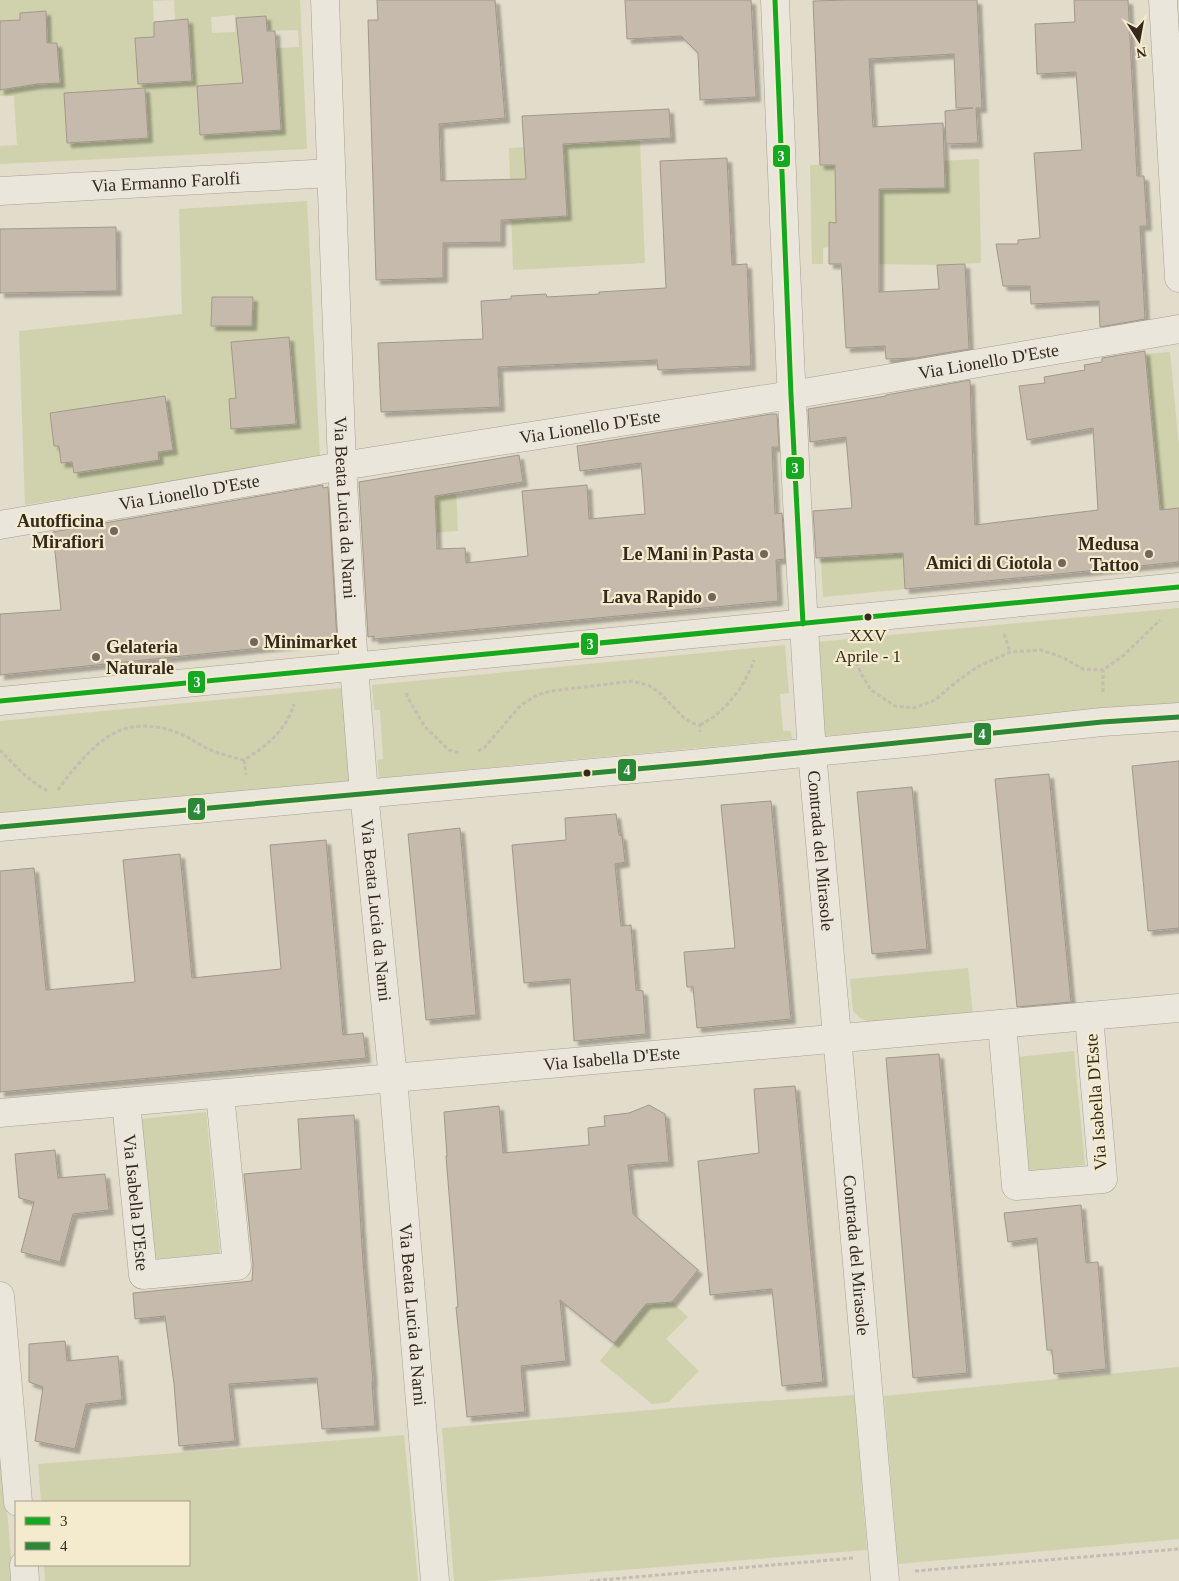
<svg xmlns="http://www.w3.org/2000/svg" width="1179" height="1581" viewBox="0 0 1179 1581" font-family="Georgia,serif">
  <style>
    .green { fill: #cfd2ac; fill-rule: evenodd }
    .building { fill: #c5baab; stroke: #a29889; filter: url(#shadow) }
    .lines { fill: none; stroke-linecap: round; stroke-linejoin: round }
    .minor-casing { stroke: #a7a093; stroke-width: 29 }
    .path { stroke: #c3bdb2; stroke-width: 3; stroke-dasharray: 4 2.5; stroke-linecap: butt }
    .minor { stroke: #eae6db; stroke-width: 28 }
    .bus-1-casing { stroke: #f4ebce; stroke-width: 9 }
    .bus-2-casing { stroke: #f4ebce; stroke-width: 9 }
    .bus-1 { stroke: #15a921; stroke-width: 5 }
    .bus-2 { stroke: #2c8839; stroke-width: 5 }
    .poi-dot { fill: #716859; stroke: #f4ebce; stroke-width: 2 }
    .bus-dot { fill: #34291c; stroke: #f4ebce; stroke-width: 2 }
    .labels { text-anchor: middle; dominant-baseline: central; stroke-width: 4.5; stroke-linejoin: round; paint-order: stroke }
    .bus-label { font-size: 17px; fill: #34291c; stroke: #f4ebce }
    .street-label { font-size: 18px; fill: #34291c; stroke: #f4ebce }
    .poi-label { font-size: 18px; font-weight: bold; fill: #34291c; stroke: #f4ebce; text-anchor: end }
    .line-badge { stroke: #f4ebce; stroke-width: 2 }
    .badge-label { font-size: 14px; text-anchor: middle; font-weight: bold; fill: #fff }
  </style>
  <defs>
    <filter id="shadow"><feDropShadow dx="4.5" dy="4.5" stdDeviation="1" flood-color="#0004"/></filter>
  </defs>
  <rect width="100%" height="100%" fill="#e2dcca"/>
  <path class="green" d="M0,0H300L307,149L0,164V146L17,145L14,96H0V67L37,84L59,82L57,43H47L46,12L20,13V20L0,21ZM174,0L176,34H189L191,81L154,37L153,1ZM235,15V32L212,33L211,17ZM266,16L267,31L298,30L299,47L239,50L237,18ZM278,81L281,130L200,135L197,86ZM144,88L147,138L67,143L64,93Z
    M640,140L645,263L513,270L509,148Z
    M979,159L981,263L937,265L879,264L836,223L830,222L829,247L823,248V264H812L810,165L901,163Z
    M307,201L320,458L25,505L19,331L182,314L179,209Z
    M1170,352L1179,447V508L1160,510L1145,354Z
    M455,466L458,531L431,533L435,501L434,469Z
    M903,553L905,589L823,597L821,557Z
    M1179,608V703L825,736L817,642Z
    M785,645L789,693L780,694L783,731H791L792,739L379,778L377,760L383,759L380,710H374L372,685Z
    M342,688L350,781L0,813V721Z
    M968,968L973,1015L877,1025L860,1018L853,1011L850,979Z
    M1074,1051L1085,1165L1029,1171L1018,1057Z
    M206,1112L220,1253L155,1259L141,1119Z
    M652,1296L672,1302L688,1317L666,1339L699,1371L669,1402L652,1404L600,1361Z
    M1179,1367V1539L898,1564L884,1396Z
    M854,1395L867,1550L486,1581H454L442,1428L720,1404Z
    M0,1425L13,1581H0Z
    M404,1435L418,1581H45L44,1565H189V1502H41L38,1464Z"/>
  <path class="building" d="M377,0H495L505,118L439,124L441,181L526,179L522,116L669,109L671,138L563,144L567,216L501,220V242L443,243V278L376,280L368,20H378Z
    M625,0H751L756,97L700,100L698,53L681,36L627,39Z
    M848,0H977L982,108H976L978,143L946,144L945,111L973,108H956L954,54L869,59L873,127L943,123L945,188L879,189V292L939,289L937,265L965,264L969,349L915,358L886,359L885,346L846,348L841,264H829V222L836,223L835,165H820L813,1Z
    M1074,0H1128L1137,176H1144L1147,226H1140L1145,319L1100,327L1099,301L1031,304L1030,286H1003L996,244H1018V240L1040,238L1034,153L1082,150L1076,72L1037,74L1035,24L1075,22Z
    M46,11L47,43H57L60,83L37,84L0,90V21L20,20V13Z
    M266,16L267,31H275L281,130L200,135L197,86L243,83L236,18Z
    M188,19L192,81L138,84L135,38L154,37V22Z
    M145,88L148,138L67,143L64,93Z
    M727,158L732,265L747,264L751,366L658,370L657,360L498,367L500,407L381,412L378,343L483,339L481,301L511,299V296L546,294L547,297L599,294V292L666,288L660,161Z
    M116,227L117,291L0,293V229Z
    M212,297H253L252,326H211Z
    M289,337L296,424L231,429L229,399L236,398L231,342Z
    M1145,351L1160,510L1179,508V562L905,589L903,553L816,558L813,511L852,508L846,437L810,442L808,409L886,396V395L970,380L975,525L1098,510L1093,428L1027,440L1019,386L1045,383L1044,377L1085,370L1084,365L1102,362V358Z
    M165,396L173,450L158,452L159,460L74,473L72,462L61,463L59,446H54L50,413Z
    M771,414H777L779,447H772L775,514L782,513L785,559L776,560L778,601L374,639V636L368,637L359,482L519,455L523,482L435,496L437,549L465,548L466,563L528,556L522,491L587,485L589,519L645,514L641,463L580,471L577,446Z
    M323,485V488L328,487L337,640L0,675V614L61,610L53,532Z
    M1179,761V928L1148,931L1132,766Z
    M1049,774L1071,1002L1017,1007L995,779Z
    M912,787L927,949L872,954L857,792Z
    M771,801L791,1019L697,1028L693,987H687L684,952L735,948L721,805Z
    M616,814L619,835L622,836L625,862L615,864L621,926L631,925L636,990L643,991L646,1034L574,1041L570,979L524,983L512,845L566,840L565,818Z
    M460,828L476,1015L426,1020L408,834Z
    M326,840L343,1035L363,1033L366,1058L0,1092V871L34,868L46,990L135,982L123,860L180,854L192,978L281,969L270,845Z
    M939,1054L967,1373L913,1378L886,1058Z
    M795,1086L823,1382L782,1386L772,1289L710,1295L698,1161L759,1153L754,1089Z
    M649,1105L665,1114L669,1162L628,1165L633,1214L698,1270L672,1302L646,1304L614,1343L560,1300L566,1361L521,1366L525,1412L467,1417L456,1307H458L446,1156H447L444,1112L499,1106L503,1153L589,1145L588,1128L605,1126L604,1116L629,1113Z
    M354,1115L363,1262L373,1382H372L375,1426L322,1429L317,1378L229,1384L235,1441L179,1446L174,1384L165,1316L135,1319L133,1293L252,1281L253,1264L244,1174L301,1169L298,1119Z
    M55,1150L58,1178L105,1174L109,1210L73,1214L60,1262L21,1252L34,1202L19,1198L15,1154Z
    M1081,1205L1086,1263L1098,1262L1106,1369L1054,1374L1052,1350H1047L1037,1238L1008,1242L1004,1213Z
    M65,1341L67,1361L118,1356L122,1400L86,1404L75,1449L35,1441L43,1387L29,1382V1344Z"/>
  <g class="lines">
    <g class="minor-casing">
      <g id="minor">
        <path id="s1" d="M325,0L342,466L354,667L364,793L393,1078L435,1581"/>
        <path id="s2" d="M775,0C785,251 795,502 812,752L885,1581"/>
        <path d="M1163,0L1179,278"/>
        <path id="s3" d="M0,191L331,173"/>
        <path id="s4" d="M0,525L342,466L791,395L1179,329"/>
        <path d="M0,701L1179,587"/>
        <path d="M0,827L702,763L916,742L1102,722L1179,717"/>
        <path d="M1002,1024L1016,1186L1103,1179L1089,1016"/>
        <path id="s5" d="M126,1102L143,1275L237,1266L220,1094"/>
        <path id="s6" d="M0,1113L1179,1008"/>
        <path d="M0,1296L18,1502"/>
        <path d="M24,1565L25,1581"/>
      </g>
    </g>
    <path class="path" d="M1004,634L1010,652
      M852,650L853,655L862,675L871,690L895,706L914,708L935,700L956,682L977,667L1010,652L1041,650L1064,658L1083,669L1103,670L1124,655L1160,620
      M1103,692V670
      M407,693V696L425,727L449,750L460,753
      M700,725C725,713 745,686 754,660
      M0,750C14,765 30,782 48,791
      M478,751L484,748L521,705L537,695L551,691L633,681L650,686L661,694L684,718L692,723L700,725V732
      M244,760L246,775
      M58,790C71,771 98,738 121,730C140,723 162,726 181,734C189,737 196,743 204,747C217,753 230,757 244,760C266,747 287,729 294,704
      M915,1571L1179,1549
      M590,1581L853,1558"/>
    <use href="#minor" class="minor"/>
    <g class="bus-1-casing">
      <path id="bus-1" d="M775,0L791,395L803,624
        M0,701L1179,587"/>
    </g>
    <g class="bus-2-casing">
      <path id="bus-2" d="M0,827L702,763L1102,722L1179,717"/>
    </g>
    <use href="#bus-1" class="bus-1"/>
    <use href="#bus-2" class="bus-2"/>
  </g>
  <g class="poi-dot">
    <circle cx="114" cy="531" r="5"/>
    <circle cx="764" cy="554" r="5"/>
    <circle cx="1149" cy="554" r="5"/>
    <circle cx="1062" cy="563" r="5"/>
    <circle cx="712" cy="597" r="5"/>
    <circle cx="254" cy="642" r="5"/>
    <circle cx="96" cy="657" r="5"/>
  </g>
  <g class="bus-dot">
    <circle cx="868" cy="617" r="4.5"/>
    <circle cx="587" cy="773" r="4.5"/>
  </g>
  <g class="labels">
    <g class="bus-label">
      <text x="868" y="635">XXV<tspan x="868" dy="21">Aprile - 1</tspan></text>
    </g>
    <g class="street-label">
      <text stroke="none"><textPath href="#s3" startOffset="166">Via Ermanno Farolfi</textPath></text>
      <text stroke="none"><textPath href="#s4" startOffset="1002">Via Lionello D'Este</textPath></text>
      <text stroke="none"><textPath href="#s4" startOffset="598">Via Lionello D'Este</textPath></text>
      <text stroke="none"><textPath href="#s4" startOffset="192">Via Lionello D'Este</textPath></text>
      <text stroke="none"><textPath href="#s1" startOffset="508">Via Beata Lucia da Narni</textPath></text>
      <text stroke="none"><textPath href="#s2" startOffset="852">Contrada del Mirasole</textPath></text>
      <text stroke="none"><textPath href="#s1" startOffset="912">Via Beata Lucia da Narni</textPath></text>
      <text stroke="none"><textPath href="#s6" startOffset="614">Via Isabella D'Este</textPath></text>
      <text transform="translate(1096 1102) rotate(-94)">Via Isabella D'Este</text>
      <text stroke="none"><textPath href="#s5" startOffset="101">Via Isabella D'Este</textPath></text>
      <text stroke="none"><textPath href="#s2" startOffset="1258">Contrada del Mirasole</textPath></text>
      <text stroke="none"><textPath href="#s1" startOffset="1318">Via Beata Lucia da Narni</textPath></text>
    </g>
    <g class="poi-label">
      <text x="104" y="521">Autofficina<tspan x="104" dy="21">Mirafiori</tspan></text>
      <text x="1139" y="544">Medusa<tspan x="1139" dy="21">Tattoo</tspan></text>
      <text x="754" y="554">Le Mani in Pasta</text>
      <text x="1052" y="563">Amici di Ciotola</text>
      <text x="702" y="597">Lava Rapido</text>
      <text x="264" y="642" text-anchor="start">Minimarket</text>
      <text x="106" y="647" text-anchor="start">Gelateria<tspan x="106" dy="21">Naturale</tspan></text>
    </g>
  </g>
  <g class="line-badge">
    <rect x="772" y="144" width="19" height="24" rx="5" fill="#15a921"/>
    <rect x="785" y="456" width="20" height="24" rx="5" fill="#15a921"/>
    <rect x="580" y="632" width="19" height="24" rx="5" fill="#15a921"/>
    <rect x="187" y="670" width="19" height="24" rx="5" fill="#15a921"/>
    <rect x="973" y="722" width="19" height="24" rx="5" fill="#2c8839"/>
    <rect x="617" y="758" width="20" height="24" rx="5" fill="#2c8839"/>
    <rect x="187" y="797" width="19" height="24" rx="5" fill="#2c8839"/>
  </g>
  <g class="badge-label">
    <text x="781" y="161">3</text>
    <text x="795" y="473">3</text>
    <text x="590" y="649">3</text>
    <text x="197" y="687">3</text>
    <text x="982" y="739">4</text>
    <text x="627" y="775">4</text>
    <text x="197" y="814">4</text>
  </g>
  <rect x="15" y="1501" width="175" height="65" fill="#f4ebce" stroke="#a79d87"/>
  <rect x="25" y="1517" width="25" height="8" fill="#15a921" stroke="#a79d87"/>
  <text x="60" y="1526" font-size="15" fill="#34291c">3</text>
  <rect x="25" y="1542" width="25" height="8" fill="#2c8839" stroke="#a79d87"/>
  <text x="60" y="1551" font-size="15" fill="#34291c">4</text>
  <g transform="translate(1139 40) rotate(169)" stroke="#f4ebce" stroke-width="4" paint-order="stroke">
  <path d="M0-4L9 19L0 12L-9 19Z" fill="#34291c"/>
  <text y="-8" font-size="14" font-weight="bold" text-anchor="middle" fill="#34291c">N</text>
  </g>
</svg>
